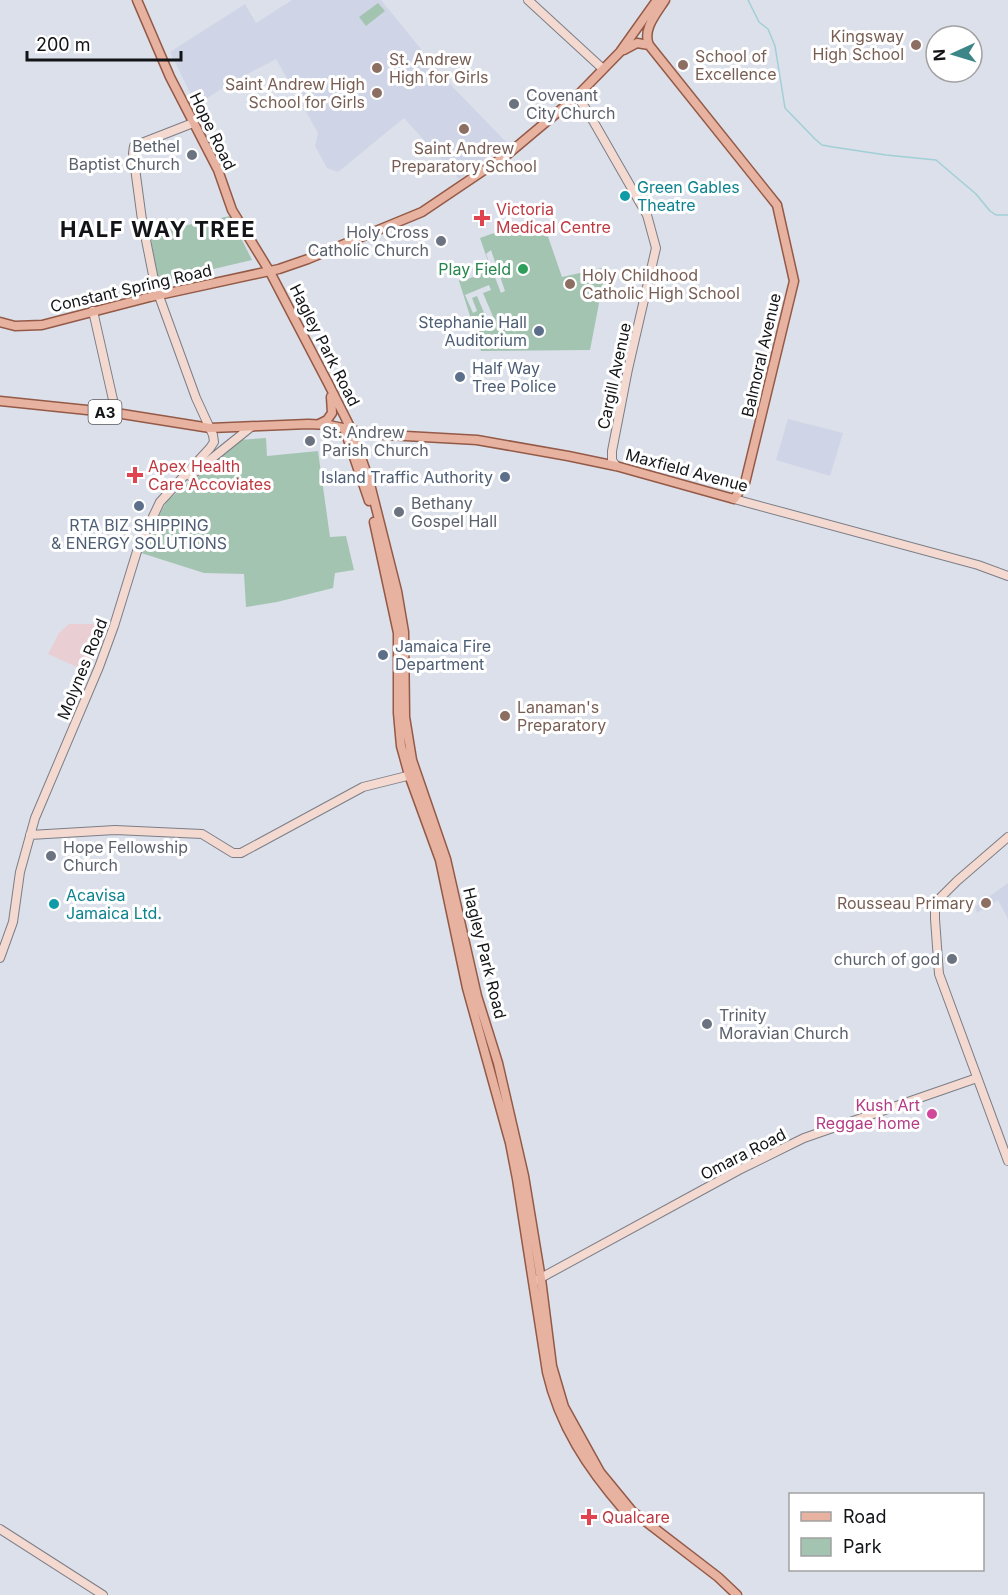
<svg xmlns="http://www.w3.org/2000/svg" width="1008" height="1595" viewBox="0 0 1008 1595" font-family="Inter,sans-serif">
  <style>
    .commercial { fill: #e9cfd3 }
    .built { fill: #cfd5e6 }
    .green { fill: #a4c4b2; fill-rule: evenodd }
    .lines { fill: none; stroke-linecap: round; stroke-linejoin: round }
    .stream { stroke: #a0cfd6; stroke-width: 1.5 }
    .secondary-casing { stroke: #7b7e87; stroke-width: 10 }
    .primary-casing { stroke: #945a47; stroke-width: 11 }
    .secondary { stroke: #f4d9d0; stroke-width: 8 }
    .primary { stroke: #e8b2a0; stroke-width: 8 }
    .education-dot { fill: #8d6e63; stroke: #fff; stroke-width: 2 }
    .worship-dot { fill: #6b7280; stroke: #fff; stroke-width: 2 }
    .culture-dot { fill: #0f9aa8; stroke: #fff; stroke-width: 2 }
    .health-dot { fill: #e0444e; stroke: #fff; stroke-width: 2 }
    .leisure-dot { fill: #2e9e5b; stroke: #fff; stroke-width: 2 }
    .service-dot { fill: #5c6f8a; stroke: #fff; stroke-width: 2 }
    .hotel-dot { fill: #d1479c; stroke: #fff; stroke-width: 2 }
    .labels { text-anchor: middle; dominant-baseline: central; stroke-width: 6; stroke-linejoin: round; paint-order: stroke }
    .shield { fill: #fff; stroke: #5a5a5d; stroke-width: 1.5 }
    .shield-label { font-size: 15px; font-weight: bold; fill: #131417 }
    .education-label { font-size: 16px; fill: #785e54; stroke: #fff; text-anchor: start }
    .worship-label { font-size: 16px; fill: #5b616d; stroke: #fff; text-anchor: start }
    .street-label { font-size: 16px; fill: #131417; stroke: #fff }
    .culture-label { font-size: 16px; fill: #0d838f; stroke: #fff; text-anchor: start }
    .health-label { font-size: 16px; fill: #be3a42; stroke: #fff; text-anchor: start }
    .leisure-label { font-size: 16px; fill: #27864d; stroke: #fff; text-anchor: end }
    .service-label { font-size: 16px; fill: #4e5e75; stroke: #fff; text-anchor: end }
    .hotel-label { font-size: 16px; fill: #b23c85; stroke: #fff; text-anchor: end }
    .district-label { font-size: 22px; font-weight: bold; letter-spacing: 1.5px; fill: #131417; stroke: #fff }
  </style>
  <rect width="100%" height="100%" fill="#dce0ea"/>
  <path class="commercial" d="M69,624H107L88,672L48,654L59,633Z"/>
  <path class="built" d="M292,0H381L447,81L507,143L459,179L404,118L338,172L327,168L315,146L318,133L276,59L234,81L196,105L170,52L245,4L256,23Z
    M788,419L843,433L830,476L776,460Z
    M1008,883V919L998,900L977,913L975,907Z"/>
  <path class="green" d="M378,3L385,11L366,26L359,17Z
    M230,216L252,260L158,282L150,233Z
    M533,219L537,228L544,225L562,277L606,267L590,350L481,351L459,281L462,276L465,280L491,270L480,238ZM491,250L505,291L501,293L486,254ZM489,285L491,290L483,293L494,319L488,322L477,296L472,298L477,311L473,313L465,295Z
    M266,438L267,456L318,451L330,537L346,536L354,570L335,573L333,588L277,602L246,607L244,574L204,573L138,552L167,501L238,440Z"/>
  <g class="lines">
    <path class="stream" d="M748,0L759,22L768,29L775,46L785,108L815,139L822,145L833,147L886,155L936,160L976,194L990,211L996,215H1008"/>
    <g class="secondary-casing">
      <path id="secondary" d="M528,0L603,69
        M577,96L588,112L647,215L656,248L628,369L612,451V460L616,466
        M93,311L116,413
        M190,476L251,427
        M734,499L978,565L1008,576
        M30,835L115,830L202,834L233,853H241L363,787L415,774
        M1008,837L957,881L940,898L935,907V919L939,974L1008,1161
        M0,958L13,922L20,872L35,818L99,667L114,626L138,548L160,502L210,448L214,442L213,435L196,398L155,285L142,220L133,153L134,146L193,123
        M537,1280L739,1170L804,1138L977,1078
        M0,1529L103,1595"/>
    </g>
    <g class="primary-casing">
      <path id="primary" d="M137,0L170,77L218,170L232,210L270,272L329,385L351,429L369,480L397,591L404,632L405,717L412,760L446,859L477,996L498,1063L524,1176L541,1279L552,1366L564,1407L600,1472L632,1511L718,1577L737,1595
        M624,50L637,43L649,45
        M0,322L15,326L42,325L150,297L279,269L308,259L422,212L508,154L577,96L620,52L657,0
        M0,401L116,413L210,428L308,424L329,425L370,434L477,440L568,456L616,466L734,499L745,483L794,281L777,205L649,45C642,29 657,13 665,0
        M319,424L327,420L332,413L331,397
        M344,428L369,501
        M374,522L398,633V713L401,746L409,775L440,860L467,988L510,1143L517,1179L547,1372C559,1425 588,1469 624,1510"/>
    </g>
    <use href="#secondary" class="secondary"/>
    <use href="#primary" class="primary"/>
  </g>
  <g class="education-dot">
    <circle cx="916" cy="45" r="6"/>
    <circle cx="683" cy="65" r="6"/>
    <circle cx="377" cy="68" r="6"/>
    <circle cx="377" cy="93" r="6"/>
    <circle cx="464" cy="129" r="6"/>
    <circle cx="570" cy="284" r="6"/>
    <circle cx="505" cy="716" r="6"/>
    <circle cx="986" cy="903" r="6"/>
  </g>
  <g class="worship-dot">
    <circle cx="514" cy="104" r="6"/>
    <circle cx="192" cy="155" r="6"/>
    <circle cx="441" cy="241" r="6"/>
    <circle cx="310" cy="441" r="6"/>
    <circle cx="399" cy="512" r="6"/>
    <circle cx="51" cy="856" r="6"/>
    <circle cx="952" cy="959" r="6"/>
    <circle cx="707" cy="1024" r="6"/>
  </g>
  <g class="culture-dot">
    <circle cx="625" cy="196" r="6"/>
    <circle cx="54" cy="904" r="6"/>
  </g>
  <g class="health-dot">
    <path d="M479 209h6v6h6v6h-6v6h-6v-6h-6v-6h6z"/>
    <path d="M132 466h6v6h6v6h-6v6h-6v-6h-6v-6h6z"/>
    <path d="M586 1508h6v6h6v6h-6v6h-6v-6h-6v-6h6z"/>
  </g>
  <circle class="leisure-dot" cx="523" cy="269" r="6"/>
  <g class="service-dot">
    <circle cx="539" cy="331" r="6"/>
    <circle cx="460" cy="377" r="6"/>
    <circle cx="505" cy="477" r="6"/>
    <circle cx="139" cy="506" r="6"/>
    <circle cx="383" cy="655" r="6"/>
  </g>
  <circle class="hotel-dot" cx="932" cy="1114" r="6"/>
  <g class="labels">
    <rect class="shield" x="88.5" y="400" width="33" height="24" rx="4.5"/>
    <g class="shield-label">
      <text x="105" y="412">A3</text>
    </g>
    <g class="education-label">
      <text x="904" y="36" text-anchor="end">Kingsway<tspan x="904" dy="18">High School</tspan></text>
      <text x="695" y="56">School of<tspan x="695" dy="18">Excellence</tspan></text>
      <text x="389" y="59">St. Andrew<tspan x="389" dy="18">High for Girls</tspan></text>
      <text x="365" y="84" text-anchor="end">Saint Andrew High<tspan x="365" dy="18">School for Girls</tspan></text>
      <text x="464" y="148" text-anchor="middle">Saint Andrew<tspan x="464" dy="18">Preparatory School</tspan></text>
      <text x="582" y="275">Holy Childhood<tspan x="582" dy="18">Catholic High School</tspan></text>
      <text x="517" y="707">Lanaman's<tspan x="517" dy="18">Preparatory</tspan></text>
      <text x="974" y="903" text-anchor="end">Rousseau Primary</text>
    </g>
    <g class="worship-label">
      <text x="526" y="95">Covenant<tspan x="526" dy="18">City Church</tspan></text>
      <text x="180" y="146" text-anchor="end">Bethel<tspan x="180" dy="18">Baptist Church</tspan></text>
      <text x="429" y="232" text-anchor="end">Holy Cross<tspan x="429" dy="18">Catholic Church</tspan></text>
      <text x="322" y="432">St. Andrew<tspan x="322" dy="18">Parish Church</tspan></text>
      <text x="411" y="503">Bethany<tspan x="411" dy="18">Gospel Hall</tspan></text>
      <text x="63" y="847">Hope Fellowship<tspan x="63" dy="18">Church</tspan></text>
      <text x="940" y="959" text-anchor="end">church of god</text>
      <text x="719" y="1015">Trinity<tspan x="719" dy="18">Moravian Church</tspan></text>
    </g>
    <g class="street-label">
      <text transform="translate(213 131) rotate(64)">Hope Road</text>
      <text transform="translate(131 288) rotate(-13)">Constant Spring Road</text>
      <text transform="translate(325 345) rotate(63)">Hagley Park Road</text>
      <text transform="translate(761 355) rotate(-77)">Balmoral Avenue</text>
      <text transform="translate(614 376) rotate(-78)">Cargill Avenue</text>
      <text transform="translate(687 470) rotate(15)">Maxfield Avenue</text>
      <text transform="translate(82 669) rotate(-68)">Molynes Road</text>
      <text transform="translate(485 953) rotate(76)">Hagley Park Road</text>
      <text transform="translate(743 1154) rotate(-27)">Omara Road</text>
    </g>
    <g class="culture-label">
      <text x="637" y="187">Green Gables<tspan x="637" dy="18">Theatre</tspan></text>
      <text x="66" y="895">Acavisa<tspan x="66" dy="18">Jamaica Ltd.</tspan></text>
    </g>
    <g class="health-label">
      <text x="496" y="209">Victoria<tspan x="496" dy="18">Medical Centre</tspan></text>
      <text x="148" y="466">Apex Health<tspan x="148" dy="18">Care Accoviates</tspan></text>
      <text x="602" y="1517">Qualcare</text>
    </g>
    <g class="leisure-label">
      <text x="511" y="269">Play Field</text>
    </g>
    <g class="service-label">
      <text x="527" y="322">Stephanie Hall<tspan x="527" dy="18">Auditorium</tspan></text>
      <text x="472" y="368" text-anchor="start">Half Way<tspan x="472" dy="18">Tree Police</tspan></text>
      <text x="493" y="477">Island Traffic Authority</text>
      <text x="139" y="525" text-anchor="middle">RTA BIZ SHIPPING<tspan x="139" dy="18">&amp; ENERGY SOLUTIONS</tspan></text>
      <text x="395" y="646" text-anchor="start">Jamaica Fire<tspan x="395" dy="18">Department</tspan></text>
    </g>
    <g class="hotel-label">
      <text x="920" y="1105">Kush Art<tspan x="920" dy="18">Reggae home</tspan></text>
    </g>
    <g class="district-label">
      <text x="158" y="229">HALF WAY TREE</text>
    </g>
  </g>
  <rect x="789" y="1493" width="195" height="78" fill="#ffffff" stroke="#a1a1a2" stroke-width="1.5"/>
  <rect x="801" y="1512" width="30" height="9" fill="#e8b2a0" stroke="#a1a1a2" stroke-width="1.5"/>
  <text x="843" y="1523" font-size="18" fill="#131417">Road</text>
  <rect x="801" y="1538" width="30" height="18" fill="#a4c4b2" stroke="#a1a1a2" stroke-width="1.5"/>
  <text x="843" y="1553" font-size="18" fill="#131417">Park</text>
  <g transform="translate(954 54) rotate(266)"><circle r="28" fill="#ffffff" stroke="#a1a1a2" stroke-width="1.5"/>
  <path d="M0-4.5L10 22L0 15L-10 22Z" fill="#3d8688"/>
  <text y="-9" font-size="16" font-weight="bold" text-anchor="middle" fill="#131417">N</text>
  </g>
  <path d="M27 51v9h154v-9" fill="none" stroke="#131417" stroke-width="3"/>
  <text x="36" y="51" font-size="18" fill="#131417" stroke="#ffffff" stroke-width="4.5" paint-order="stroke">200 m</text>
</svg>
